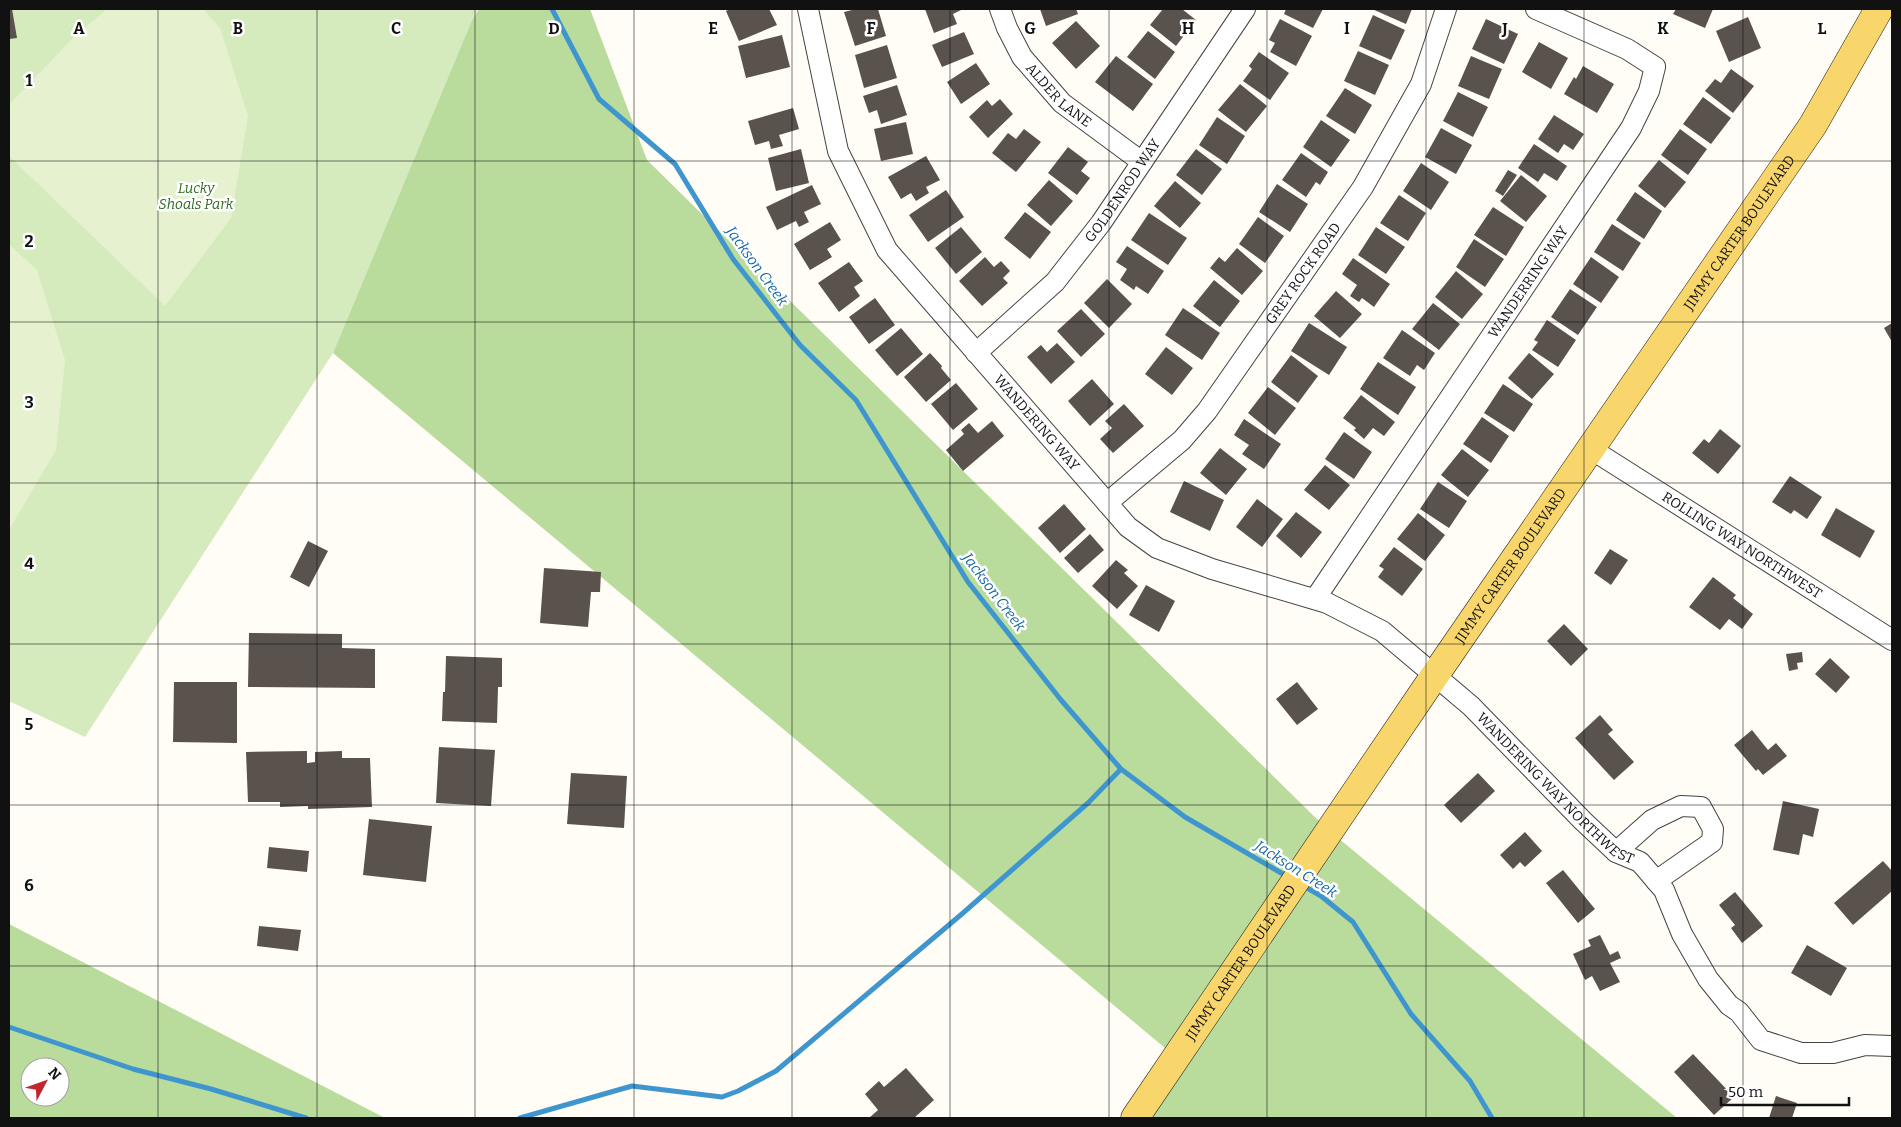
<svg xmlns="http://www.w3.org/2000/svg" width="1901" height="1127" viewBox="0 0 1901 1127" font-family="Bitter,serif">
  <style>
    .green { fill: #d5ebbd }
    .forest { fill: #b9dc9c; fill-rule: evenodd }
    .pitch { fill: #e6f2cf }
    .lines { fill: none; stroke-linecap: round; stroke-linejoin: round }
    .stream { stroke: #3f96cf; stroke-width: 5 }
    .building { fill: #5a524d }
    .street-casing { stroke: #444; stroke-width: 22 }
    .primary-casing { stroke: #222; stroke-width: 29 }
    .street { stroke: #fff; stroke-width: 20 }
    .primary { stroke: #f9d66b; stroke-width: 28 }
    .grid { fill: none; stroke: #111; stroke-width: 1; stroke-opacity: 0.55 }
    .labels { text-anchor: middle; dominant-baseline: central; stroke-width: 5; stroke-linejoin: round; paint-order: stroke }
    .street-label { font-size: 14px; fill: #111; stroke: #fff }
    .park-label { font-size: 14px; font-style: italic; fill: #2f6b1f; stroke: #fff }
    .water-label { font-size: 15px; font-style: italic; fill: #1768a6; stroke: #fff }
    .grid-label { font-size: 16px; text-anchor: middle; font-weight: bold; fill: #111; stroke: #fff; stroke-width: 5; stroke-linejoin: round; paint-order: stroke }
  </style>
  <rect width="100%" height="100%" fill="#fffdf5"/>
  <path class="green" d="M9,9H478L472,20L333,353L85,737L9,701Z"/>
  <path class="forest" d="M479,9H590L647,160L1326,828L1677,1118H1134L1177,1058L333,353L472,20Z
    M9,924L385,1118H9ZM30,1067H60V1097H30Z"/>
  <path class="pitch" d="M107,9H203L220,28L248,116L231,218L165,306L9,156V105L71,40Z
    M9,244L37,270L65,360L56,450L9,530Z"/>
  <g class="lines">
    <path class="stream" d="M552,9L599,99L675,164L733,259L800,345L856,400L968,582L1061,700L1121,769L1185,817L1288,877
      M1302,885L1321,896L1353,922L1411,1014L1470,1081L1492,1118
      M9,1027L133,1069L211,1089L306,1118
      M520,1118L632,1086L722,1097L738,1091L776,1071L963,913L1088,803L1121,769"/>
  </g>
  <path class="building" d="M9,9H12L17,38L9,39Z
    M730,9H769L777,25L739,41L726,11Z
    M856,9H878L886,36L855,46L844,12Z
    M925,9H961V10L953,14L957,24L934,33Z
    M1040,9H1076L1078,14L1046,26Z
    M1163,9H1182L1196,20L1176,46L1150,25Z
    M1286,9H1323L1313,28L1284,14Z
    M1372,9H1412L1406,24Z
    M1676,9H1713L1705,28L1673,14Z
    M1373,15L1405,30L1391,60L1359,46Z
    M1748,17L1761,48L1729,62L1716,31Z
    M1280,19L1312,36L1296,66L1270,52L1275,43L1269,40Z
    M1486,19L1518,34L1504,64L1472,49Z
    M1076,21L1100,46L1076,69L1052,43Z
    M1148,31L1175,52L1155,79L1127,57Z
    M964,32L974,54L942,67L932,45Z
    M782,35L790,67L746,78L738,46Z
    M1539,42L1568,58L1551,89L1522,72Z
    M887,45L897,78L864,88L855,55Z
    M1358,51L1389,65L1375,95L1344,81Z
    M1259,52L1289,73L1270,100L1243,81L1252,69L1249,66Z
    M1116,56L1153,84L1133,111L1095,82Z
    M1471,56L1502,69L1489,99L1458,86Z
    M976,63L990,84L961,104L947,82Z
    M1583,66L1614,84L1597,113L1564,94L1574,77L1576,79Z
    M1731,69L1754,86L1733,113L1705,91L1715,79L1721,83Z
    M1240,84L1267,106L1246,132L1218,110Z
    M897,85L907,115L881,124L877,110L869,113L863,96Z
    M1345,88L1372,105L1355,134L1326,116Z
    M1458,92L1488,107L1473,137L1443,121Z
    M1703,97L1731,118L1711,144L1683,124Z
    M1000,99L1013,114L988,138L969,117L987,100L992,106Z
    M793,108L799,129L779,135L783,146L771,149L769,141L755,145L748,121Z
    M1554,115L1584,134L1573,150L1564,144L1558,153L1538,139Z
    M1217,117L1245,136L1227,164L1199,145Z
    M1321,120L1350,140L1331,167L1303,147Z
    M906,122L913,154L881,161L874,129Z
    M1441,128L1472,145L1456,174L1425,157Z
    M1024,129L1041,142L1016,172L992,153L1008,133L1016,139Z
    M1680,129L1707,149L1688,175L1661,155Z
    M1534,144L1567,166L1557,181L1544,173L1538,182L1518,168Z
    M1068,147L1088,162L1081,171L1090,178L1077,195L1048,173Z
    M801,149L809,183L776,191L768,158Z
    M1196,149L1222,169L1202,195L1176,175Z
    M1301,153L1328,172L1320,185L1316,182L1306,197L1282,180Z
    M926,156L940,180L926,187L929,193L916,201L911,193L901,199L888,177Z
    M1659,160L1686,182L1665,208L1638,186Z
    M1421,163L1449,182L1431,210L1403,191Z
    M1508,170L1517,175L1503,196L1495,191Z
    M1521,175L1547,196L1526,222L1500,201Z
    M1049,180L1073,201L1051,226L1027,205Z
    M1175,181L1201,203L1180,228L1154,206Z
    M1277,184L1308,204L1290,232L1259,212Z
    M812,185L821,204L804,212L809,222L799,227L796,221L777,230L766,207Z
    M946,190L964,217L928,242L909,215Z
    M1635,192L1662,211L1644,239L1616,220Z
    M1399,195L1426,213L1408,241L1380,223Z
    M1493,207L1524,227L1506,256L1474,235Z
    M1025,212L1051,232L1030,259L1004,238Z
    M1149,213L1187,238L1168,265L1131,240Z
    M1258,217L1284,236L1265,263L1239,244Z
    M830,222L841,240L827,249L832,257L810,270L794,244Z
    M1612,224L1641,243L1623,271L1594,252Z
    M961,227L982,252L956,274L935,248Z
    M1376,227L1405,247L1386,274L1358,255Z
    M1474,239L1504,259L1485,287L1456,267Z
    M1127,246L1164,271L1148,294L1136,286L1134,290L1120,280L1127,269L1116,262Z
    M1237,248L1263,271L1242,295L1210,268L1219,257L1225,262Z
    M985,257L994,267L1001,261L1010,271L1003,278L1008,283L982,306L959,281Z
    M1591,257L1619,277L1601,303L1573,284Z
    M1353,258L1390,284L1374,307L1362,298L1359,302L1350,296L1357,285L1342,274Z
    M849,262L863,281L854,287L860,296L839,312L818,283Z
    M1456,271L1483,294L1462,319L1435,297Z
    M1107,279L1132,304L1109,328L1084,303Z
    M1214,280L1240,301L1220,327L1193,306Z
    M1570,289L1597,307L1578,335L1551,317Z
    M1336,291L1362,314L1340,338L1314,316Z
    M875,298L895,325L869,344L849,317Z
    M1433,303L1460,324L1439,350L1412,329Z
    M1183,308L1220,333L1202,360L1165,335Z
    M1081,309L1105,334L1081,357L1057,331Z
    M1547,320L1576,340L1558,367L1532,350L1538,342L1534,340Z
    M1309,323L1347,347L1329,375L1291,351Z
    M1892,323V342L1884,328Z
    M901,328L923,354L897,376L875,350Z
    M1402,330L1435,353L1424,370L1417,365L1410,376L1383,358Z
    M1057,343L1075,362L1051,384L1027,357L1041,345L1047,352Z
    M1166,347L1193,368L1172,395L1145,374Z
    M930,353L942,366L941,368L951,380L926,402L904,377Z
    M1529,353L1554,374L1532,399L1508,378Z
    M1291,355L1318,376L1298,403L1271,382Z
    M1378,362L1416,387L1398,415L1360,389Z
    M1092,379L1114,404L1090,426L1068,401Z
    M956,383L978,409L953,430L931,404Z
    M1503,384L1533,404L1514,432L1484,413Z
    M1268,387L1296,408L1275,435L1248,413Z
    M1361,395L1395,422L1384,436L1373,428L1364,439L1354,430L1356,428L1343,418Z
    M1124,404L1144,426L1113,453L1100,439L1112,428L1105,421Z
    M1482,417L1509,436L1491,463L1463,444Z
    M1244,419L1281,444L1264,469L1242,454L1249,445L1234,435Z
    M992,421L1004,436L963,471L946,450L964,434L961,430L969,423L978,433Z
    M1720,429L1741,446L1718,474L1692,453L1704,439L1709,443Z
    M1344,432L1372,452L1354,479L1325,459Z
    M1220,448L1247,469L1226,495L1200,473Z
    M1462,449L1489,470L1468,497L1441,475Z
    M1325,465L1350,485L1329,510L1304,490Z
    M1790,476L1822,497L1807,519L1794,510L1791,514L1772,502Z
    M1184,481L1224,500L1210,531L1170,512Z
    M1438,482L1467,501L1449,528L1420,509Z
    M1257,499L1283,519L1262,547L1236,527Z
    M1064,504L1086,529L1060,553L1038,528Z
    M1836,508L1875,531L1860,558L1821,535Z
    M1296,512L1322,532L1301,558L1276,536Z
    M1418,513L1445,535L1425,561L1397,539Z
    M1090,534L1104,550L1078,573L1064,558Z
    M308,541L328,551L309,587L290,577Z
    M1394,547L1423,569L1402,596L1378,577L1384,569L1379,566Z
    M1610,549L1628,560L1611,585L1594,573Z
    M1116,560L1128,570L1124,573L1138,586L1117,609L1092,586Z
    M544,568L601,572L600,592H591L588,627L540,623Z
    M1713,577L1736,595L1733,598L1753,614L1742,629L1729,619L1720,630L1689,607Z
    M1146,585L1175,601L1159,632L1129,615Z
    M1564,624L1588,649L1571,666L1547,641Z
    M249,633L342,634V648L375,649V688L248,687Z
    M1802,652L1803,662L1797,663L1798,669L1789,671L1786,654Z
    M446,656L502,658V687H498L497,723L442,721L443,692H445Z
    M1830,658L1850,677L1836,693L1815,674Z
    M174,682H237V743L173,742Z
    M1297,682L1318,709L1297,725L1276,699Z
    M1600,715L1613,730L1608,734L1634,762L1614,780L1575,738Z
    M1752,730L1768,750L1776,743L1787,756L1763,775L1758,769L1756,771L1734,745Z
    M439,747L495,750L491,806L436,803Z
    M307,751V763L315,762V752L342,751V758H370L372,807L308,809V806L280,807V802H248L246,752Z
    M571,773L627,776L624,828L567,824Z
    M1478,773L1495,791L1461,823L1444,805Z
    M1783,801L1819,809L1813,837L1803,834L1799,855L1773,850Z
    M369,819L432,826L426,882L363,875Z
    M1525,832L1542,851L1525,867L1520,862L1513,869L1500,855Z
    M269,847L309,851L307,872L267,868Z
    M1883,861L1892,871V891L1853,925L1834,903Z
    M1563,870L1595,909L1578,923L1546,883Z
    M1735,892L1763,926L1742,943L1731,928L1735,925L1719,905Z
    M259,926L301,930L298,951L257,946Z
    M1600,935L1610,955L1618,951L1621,958L1610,963L1620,982L1600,991L1592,976L1585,980L1573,954L1591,946L1588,940Z
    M1807,945L1847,968L1831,996L1791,973Z
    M1693,1054L1734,1097L1714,1115L1674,1072Z
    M906,1068L934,1100L914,1118H869L878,1110L865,1094L879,1081L884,1087Z
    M1776,1096L1797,1103L1792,1118H1769Z"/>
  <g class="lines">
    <g class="street-casing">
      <g id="street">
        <path id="s1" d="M808,9L838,151L887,250L1128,527L1157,548L1212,569L1327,603L1382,631L1471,706L1583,821L1616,852L1640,862L1664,890L1682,934L1708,979L1729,1005L1739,1012L1761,1040L1801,1053H1833L1865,1045L1892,1046"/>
        <path id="s2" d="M1000,9L1007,28L1022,57L1062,103L1142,162"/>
        <path id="s3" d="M976,353L1055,282L1101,223L1245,9"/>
        <path id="s4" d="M1591,449L1892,640"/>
        <path id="s5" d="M1107,503L1182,440L1207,411L1363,187L1421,84L1446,9"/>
        <path id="s6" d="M1315,599L1631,128L1649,91L1655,67L1627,49L1536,9"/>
        <path d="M1616,852L1652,820L1681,806L1701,807L1713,829L1712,842L1656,881"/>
      </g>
    </g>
    <g class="primary-casing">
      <g id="primary">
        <path id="s7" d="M1135,1118L1435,675L1813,125L1879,9"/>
      </g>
    </g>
    <use href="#street" class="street"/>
    <use href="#primary" class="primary"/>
  </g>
  <path class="grid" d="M158,9V1118M317,9V1118M475,9V1118M634,9V1118M792,9V1118M950,9V1118M1109,9V1118M1267,9V1118M1426,9V1118M1584,9V1118M1743,9V1118M9,161H1892M9,322H1892M9,483H1892M9,644H1892M9,805H1892M9,966H1892"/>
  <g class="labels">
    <g class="street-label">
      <text stroke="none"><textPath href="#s2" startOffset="106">ALDER LANE</textPath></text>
      <text stroke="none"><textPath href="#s3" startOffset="220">GOLDENROD WAY</textPath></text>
      <text stroke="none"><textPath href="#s7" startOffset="1072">JIMMY CARTER BOULEVARD</textPath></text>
      <text stroke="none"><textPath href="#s5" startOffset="304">GREY ROCK ROAD</textPath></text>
      <text stroke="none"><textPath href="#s6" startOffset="382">WANDERRING WAY</textPath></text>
      <text stroke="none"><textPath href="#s1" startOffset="484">WANDERING WAY</textPath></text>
      <text stroke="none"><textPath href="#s4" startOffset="179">ROLLING WAY NORTHWEST</textPath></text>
      <text stroke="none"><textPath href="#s7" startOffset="668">JIMMY CARTER BOULEVARD</textPath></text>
      <text stroke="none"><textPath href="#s1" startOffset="1134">WANDERING WAY NORTHWEST</textPath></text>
      <text stroke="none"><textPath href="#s7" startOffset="188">JIMMY CARTER BOULEVARD</textPath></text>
    </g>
    <g class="park-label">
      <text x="196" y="188">Lucky<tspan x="196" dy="16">Shoals Park</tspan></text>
    </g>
    <g class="water-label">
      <text transform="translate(757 266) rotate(54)">Jackson Creek</text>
      <text transform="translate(994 592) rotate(53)">Jackson Creek</text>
      <text transform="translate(1296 869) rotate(32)">Jackson Creek</text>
    </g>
  </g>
  <g class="grid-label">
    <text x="79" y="34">A</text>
    <text x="238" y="34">B</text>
    <text x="396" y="34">C</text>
    <text x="554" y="34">D</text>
    <text x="713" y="34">E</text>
    <text x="871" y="34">F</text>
    <text x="1030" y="34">G</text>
    <text x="1188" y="34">H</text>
    <text x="1347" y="34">I</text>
    <text x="1505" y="34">J</text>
    <text x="1663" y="34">K</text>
    <text x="1822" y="34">L</text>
    <text x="29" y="86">1</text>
    <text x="29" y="247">2</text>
    <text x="29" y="408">3</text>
    <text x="29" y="569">4</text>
    <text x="29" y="730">5</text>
    <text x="29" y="891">6</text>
  </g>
  <rect width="1901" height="1127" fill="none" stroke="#111111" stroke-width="20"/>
  <g transform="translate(45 1082) rotate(49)"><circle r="24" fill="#ffffff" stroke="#a0a0a0"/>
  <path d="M0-4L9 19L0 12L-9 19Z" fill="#c4262e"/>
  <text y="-8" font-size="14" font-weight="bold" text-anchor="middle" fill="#111111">N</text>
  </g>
  <path d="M1721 1097v8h128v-8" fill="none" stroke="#111111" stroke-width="2.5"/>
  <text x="1728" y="1097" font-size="15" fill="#111111" stroke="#ffffff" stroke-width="4" paint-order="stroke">50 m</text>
</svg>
